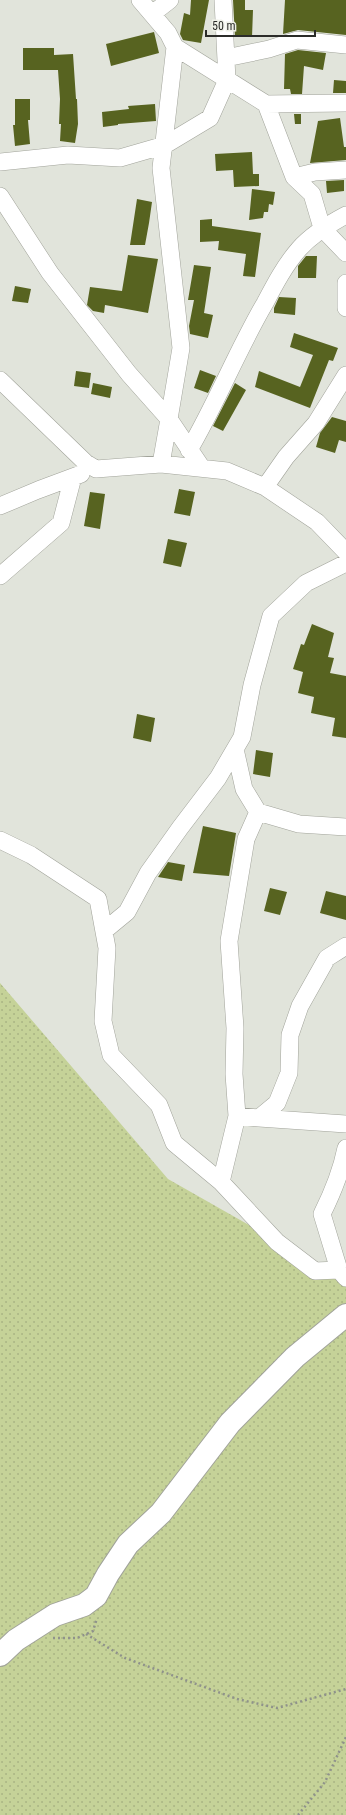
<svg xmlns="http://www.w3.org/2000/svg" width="346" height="1815" viewBox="0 0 346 1815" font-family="'Roboto Condensed',sans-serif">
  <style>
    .grass { fill: url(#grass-dots) }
    .building { fill: #576320 }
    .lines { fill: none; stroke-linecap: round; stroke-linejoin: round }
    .street-casing { stroke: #a1a39a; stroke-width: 18 }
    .secondary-casing { stroke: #a1a39a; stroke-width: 24 }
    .path { stroke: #8f928b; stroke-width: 2.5; stroke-dasharray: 2 3; stroke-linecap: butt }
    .street { stroke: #fff; stroke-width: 17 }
    .secondary { stroke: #fff; stroke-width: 22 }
  </style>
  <defs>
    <pattern id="grass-dots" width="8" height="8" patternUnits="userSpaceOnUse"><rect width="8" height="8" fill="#c5d298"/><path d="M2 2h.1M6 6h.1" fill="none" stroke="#a9b483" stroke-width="1.8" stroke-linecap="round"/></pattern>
  </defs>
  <rect width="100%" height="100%" fill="#e1e4db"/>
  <path class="grass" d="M0,983L168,1179L346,1280V1815H0Z"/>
  <path class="building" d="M191,0H209L201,43L183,40L180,34L184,13L190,15Z
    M233,0H245V10H253L252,37H235Z
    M285,0H346V35L298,30L283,34Z
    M154,32L159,53L111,66L106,44Z
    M23,48H54V55L73,54L76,99H77L78,124L75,143L60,141L61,124H59L60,99L58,70H23Z
    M298,50L326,53L323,70L304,66L302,94H291L290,89H284L285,54Z
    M334,80L346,81V93H333Z
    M15,99H30V120H28L30,144L15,146L13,125H15Z
    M155,104L156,121L118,124V125L103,127L102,112L129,109L128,106Z
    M294,114H301V124H295Z
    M340,118L344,147H346V160L310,163L318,121Z
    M252,152L253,174H259V186L234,187L233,170L216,171L215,154Z
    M344,180V191L327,193L326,181Z
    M252,189L275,192L273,205L269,204L268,212H264L263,218L249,220Z
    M137,199L152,202L149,223L145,245H130Z
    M212,219V226L261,233L255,277L243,276L246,254L218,250L219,241L200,242V220Z
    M128,255L158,259L148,313L105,305L104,313L93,311L87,305L90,287L122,291Z
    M306,256H317L316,278H298V266Z
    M194,265L211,267L204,313L213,315L208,338L190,334L189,326L194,300H188Z
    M15,286L31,289L28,303L12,301Z
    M279,297L296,298L295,315L274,313V308Z
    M294,333L338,348L333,361L329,360L310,408L255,387L259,371L300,387L313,355L290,347Z
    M200,370L216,376L208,393L194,388Z
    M76,371L91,373L89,388L74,386Z
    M93,383L112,387L110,398L91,394Z
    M235,383L246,390L223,431L213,426Z
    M332,417L346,421V442L339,440L335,453L316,447L320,433Z
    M179,489L195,492L190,516L174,513Z
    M90,492L105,494L100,529L84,526Z
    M168,539L187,543L181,567L163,563Z
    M312,624L334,633L328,657L334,658L330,673L346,676V738L332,736L335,718L311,713L314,697L298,693L303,672L293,669L301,644L304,645Z
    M137,714L155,718L151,742L133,738Z
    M256,750L273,753L270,777L253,774Z
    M203,826L236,833L229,876L193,873Z
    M168,862L185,865L182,881L158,877Z
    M270,888L287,892L280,915L264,911Z
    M326,891L346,896V920L320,913Z"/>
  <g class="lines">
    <g class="street-casing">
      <path id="street" d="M140,0L168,33L175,47L266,104L294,177L312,194L322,228L346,253
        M152,14L170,0
        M175,47L161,168L181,348L169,419L202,468
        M226,58L269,49L297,40L346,45
        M266,104L346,103
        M0,162L68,155L120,158L165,145L210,118L227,80L223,0
        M294,177L315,172L346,170
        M0,196L50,273L129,374L169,419L161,464
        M346,283V308
        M0,380L86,463L96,469L161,464L227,471L265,487L317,522L346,552
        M189,450C217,402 237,351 265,303C275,284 285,265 299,249C312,234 329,224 346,215
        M265,487L286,457L316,423L346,375
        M0,506L38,490L81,474
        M0,576L61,523L73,477
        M235,749L244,789L258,812L299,824L346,827
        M0,840L31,855L98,899L107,948L103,1021L111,1055L159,1105L174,1143L221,1182L277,1242L315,1271L339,1270
        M104,931L127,912L148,873L180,828L218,778L242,737L252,685L271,616L306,583L346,563
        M237,1116L259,1118L277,1103L289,1073L290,1035L300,1006L327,958L346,946
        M259,1118L346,1124
        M221,1182L237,1116L234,1074L235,1028L229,941L246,839L258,812
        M346,1278L339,1270L322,1214C333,1192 341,1173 346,1148"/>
    </g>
    <g class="secondary-casing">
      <path id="secondary" d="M0,1655L16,1640L55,1615L84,1605L96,1596L108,1574L128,1544L161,1513L230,1423L295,1357L346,1315"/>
    </g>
    <path class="path" d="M86,1634L125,1658L237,1699L277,1708L346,1689
      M53,1638H77L93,1631L97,1618
      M298,1815L325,1782L346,1737"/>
    <use href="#street" class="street"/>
    <use href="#secondary" class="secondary"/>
  </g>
  <path d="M206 30v6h109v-6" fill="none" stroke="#2b2c29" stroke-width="2"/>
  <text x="212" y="30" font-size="12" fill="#2b2c29" stroke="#eff1e8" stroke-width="3" paint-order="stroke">50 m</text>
</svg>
